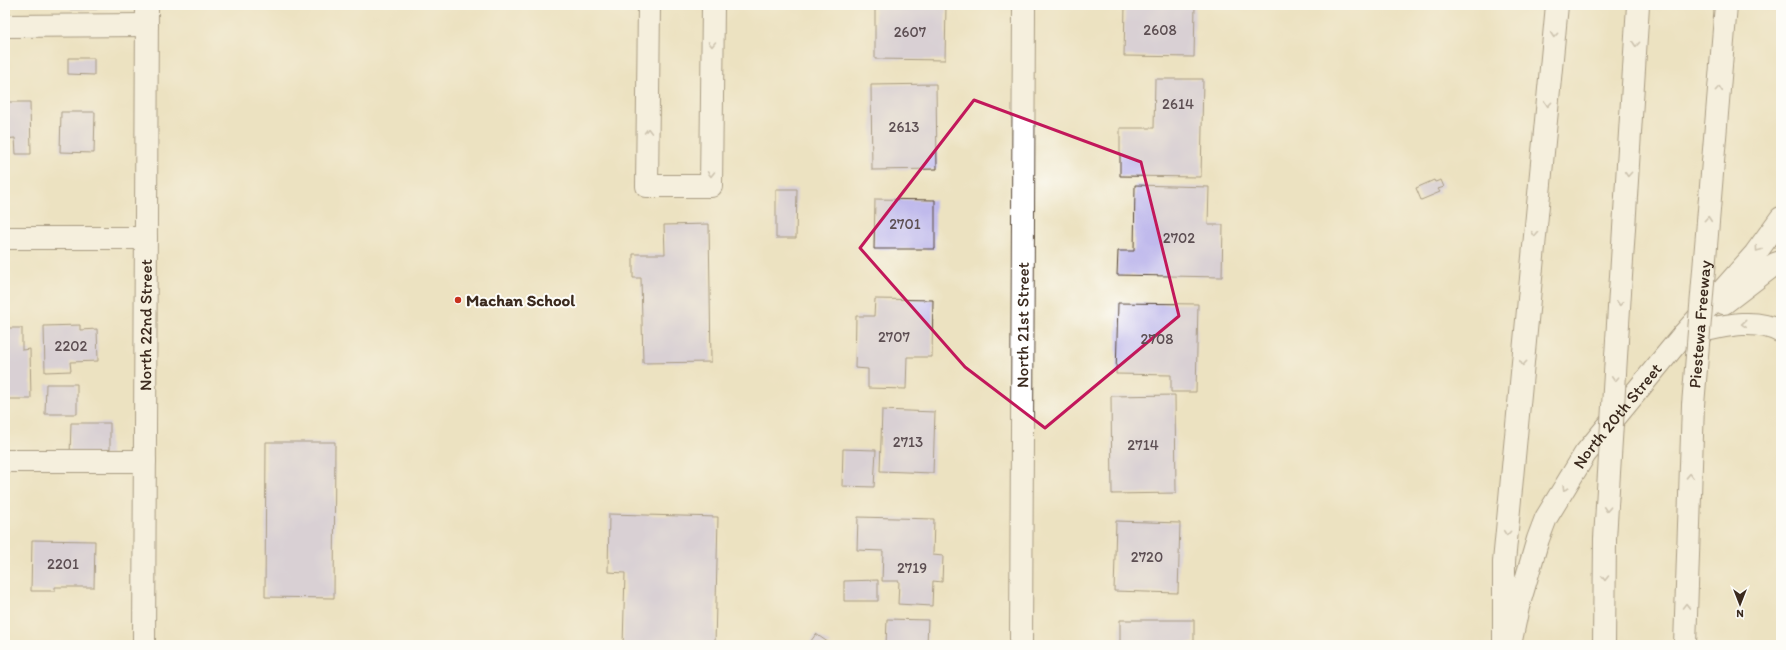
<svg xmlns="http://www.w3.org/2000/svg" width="1786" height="650" viewBox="0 0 1786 650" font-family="Itim,sans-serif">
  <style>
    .building { fill: #c0baec }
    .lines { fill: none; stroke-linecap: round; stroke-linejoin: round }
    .minor-casing { stroke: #564636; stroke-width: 24 }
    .major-casing { stroke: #564636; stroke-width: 24 }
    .highway-casing { stroke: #564636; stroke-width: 24 }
    .minor { stroke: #fff; stroke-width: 22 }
    .major { stroke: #fff; stroke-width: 22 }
    .highway { stroke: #fff; stroke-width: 22 }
    .highway-bridge-casing { stroke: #564636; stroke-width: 24; stroke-linecap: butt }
    .highway-bridge { stroke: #fff; stroke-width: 22 }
    .oneway { stroke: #a79f9a }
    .marked { fill: none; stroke: #c2185b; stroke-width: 3; stroke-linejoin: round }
    .poi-dot { fill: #c8321e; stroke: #fdfcf7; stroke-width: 1.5 }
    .labels { text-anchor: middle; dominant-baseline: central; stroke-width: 4; stroke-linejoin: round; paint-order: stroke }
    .number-label { font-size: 15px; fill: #5c4e52 }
    .poi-label { font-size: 17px; font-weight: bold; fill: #3b2a1e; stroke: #fdfcf7; text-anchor: start }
    .street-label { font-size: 17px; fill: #3b2a1e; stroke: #fdfcf7 }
  </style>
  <rect width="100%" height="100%" fill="#fdfcf7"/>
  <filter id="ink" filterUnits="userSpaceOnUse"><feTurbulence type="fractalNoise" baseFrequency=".025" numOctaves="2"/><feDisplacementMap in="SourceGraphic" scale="8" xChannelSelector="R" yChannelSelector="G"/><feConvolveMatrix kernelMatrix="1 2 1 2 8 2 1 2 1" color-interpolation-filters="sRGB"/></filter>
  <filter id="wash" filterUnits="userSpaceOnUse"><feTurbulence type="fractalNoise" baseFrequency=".012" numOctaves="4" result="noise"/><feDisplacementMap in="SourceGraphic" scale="16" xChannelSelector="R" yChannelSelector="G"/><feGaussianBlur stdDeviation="0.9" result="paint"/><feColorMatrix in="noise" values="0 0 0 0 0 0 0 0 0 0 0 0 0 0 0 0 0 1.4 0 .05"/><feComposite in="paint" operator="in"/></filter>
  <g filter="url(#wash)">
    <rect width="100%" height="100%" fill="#ece2c1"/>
    <g id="blocks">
      <path class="building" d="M70,5H97V9H70Z
        M875,5H946L945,60L875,59Z
        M1125,5H1195L1194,57L1124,56Z
        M68,58H94V75L68,74Z
        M1155,79H1203L1201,177L1120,176V128H1154Z
        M936,84L937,169L872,170L871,85Z
        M5,97L6,102H30L31,154H16L15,138L5,139Z
        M61,112H95L94,153L60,152Z
        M1434,180L1435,182L1441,180L1444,187L1438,189L1440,192L1421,200L1416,188Z
        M1135,185L1209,187L1208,225H1223L1222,277L1117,275L1118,251H1134Z
        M776,189H797L796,238H776Z
        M875,199L935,200V249H874Z
        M709,224L711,362L643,363L641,278H633V254H665L664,225Z
        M875,299L933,300L932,357H907L906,389L868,388V369L855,368L856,316H874Z
        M1118,303L1198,304L1196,392H1171V375L1116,374Z
        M80,325V330L97,329L98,361L70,362L71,371L45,372L44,326Z
        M5,328H22V350L30,349L31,399H5Z
        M46,384H77V414H45Z
        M1175,395L1176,493L1112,494L1111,396Z
        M882,410L935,412L933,473L880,471Z
        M71,423H110V455H70Z
        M266,442H335L334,598L265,597Z
        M843,449L876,450L874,487L842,486Z
        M609,514L718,517L715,645H623L625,573L608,572Z
        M858,517L934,519L933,555L943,556L942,582L933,581L932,606L898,604L899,581H882L883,551L857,550Z
        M1116,521L1180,523L1178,593L1114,591Z
        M32,540L95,541L94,587H55V591H31Z
        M878,580V601H844V581Z
        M887,619L928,620L927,645H886Z
        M1120,620H1194V643H1183V645H1120Z
        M816,634L832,645H808Z"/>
    </g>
  </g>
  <g filter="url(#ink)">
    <use href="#blocks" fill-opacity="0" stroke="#564636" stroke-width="1"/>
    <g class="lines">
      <g class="minor-casing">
        <g id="minor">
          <path d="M649,5L647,186H711L713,5"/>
          <path d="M5,26L147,25"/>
          <path d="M5,238H146"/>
          <path d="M1724,303L1775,264L1781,262"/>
          <path d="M5,461H145"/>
          <path id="s1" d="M144,645L147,5"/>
          <path id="s2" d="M1021,645L1024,5"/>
          <path id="s3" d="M1510,645L1518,607L1538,539L1546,518L1585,454L1683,335L1755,254L1781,218"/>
        </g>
      </g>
      <g class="major-casing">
        <path id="major" d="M1683,335C1714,329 1752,315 1781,332"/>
      </g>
      <g class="highway-casing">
        <path id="highway" d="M1705,258L1726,5
          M1617,340L1638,5
          M1504,645V562L1557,5
          M1604,645L1605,539
          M1685,645L1693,405"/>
      </g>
      <use href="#minor" class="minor"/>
      <use href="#major" class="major"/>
      <use href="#highway" class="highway"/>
      <g class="highway-bridge-casing">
        <g id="highway-bridge">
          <path id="s4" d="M1693,405L1705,258"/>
          <path d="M1605,539L1617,340"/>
        </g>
      </g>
      <use href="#highway-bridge" class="highway-bridge"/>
    </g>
    <defs><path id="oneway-chevron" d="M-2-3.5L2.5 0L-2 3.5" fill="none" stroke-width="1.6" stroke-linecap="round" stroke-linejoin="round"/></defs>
    <g class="oneway">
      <use href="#oneway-chevron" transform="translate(1554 35) rotate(95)"/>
      <use href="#oneway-chevron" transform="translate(712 44) rotate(91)"/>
      <use href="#oneway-chevron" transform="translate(1636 44) rotate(94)"/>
      <use href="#oneway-chevron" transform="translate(1719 89) rotate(-85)"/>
      <use href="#oneway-chevron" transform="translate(1548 104) rotate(95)"/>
      <use href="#oneway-chevron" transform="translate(648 131) rotate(-89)"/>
      <use href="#oneway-chevron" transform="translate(711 174) rotate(91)"/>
      <use href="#oneway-chevron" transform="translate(1628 174) rotate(94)"/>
      <use href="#oneway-chevron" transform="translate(1708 219) rotate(-85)"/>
      <use href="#oneway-chevron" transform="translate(1535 234) rotate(95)"/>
      <use href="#oneway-chevron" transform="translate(1758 249) rotate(126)"/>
      <use href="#oneway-chevron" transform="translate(1620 303) rotate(94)"/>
      <use href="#oneway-chevron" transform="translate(1744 324) rotate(176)"/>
      <use href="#oneway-chevron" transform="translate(1523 363) rotate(95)"/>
      <use href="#oneway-chevron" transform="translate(1615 379) rotate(93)"/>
      <use href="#oneway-chevron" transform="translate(1690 476) rotate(-88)"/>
      <use href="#oneway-chevron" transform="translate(1565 488) rotate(121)"/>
      <use href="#oneway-chevron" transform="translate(1607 509) rotate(93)"/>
      <use href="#oneway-chevron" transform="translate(1507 533) rotate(95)"/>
      <use href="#oneway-chevron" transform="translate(1605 578) rotate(91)"/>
      <use href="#oneway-chevron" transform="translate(1686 606) rotate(-89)"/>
    </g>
  </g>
  <path d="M0 0H1786V650H0ZM974,100L1141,162L1179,316L1045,428L965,367L860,248Z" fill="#ece2c1" fill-opacity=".55" fill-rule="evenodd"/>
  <path class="marked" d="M974,100L1141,162L1179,316L1045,428L965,367L860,248Z"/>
  <circle class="poi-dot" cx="458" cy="300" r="4"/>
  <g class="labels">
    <g class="number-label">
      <text x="1160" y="30">2608</text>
      <text x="910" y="32">2607</text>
      <text x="1178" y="104">2614</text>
      <text x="904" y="127">2613</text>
      <text x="905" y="224">2701</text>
      <text x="1179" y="238">2702</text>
      <text x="894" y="337">2707</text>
      <text x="1157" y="339">2708</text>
      <text x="71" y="346">2202</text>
      <text x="908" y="442">2713</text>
      <text x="1143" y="445">2714</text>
      <text x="1147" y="557">2720</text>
      <text x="63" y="564">2201</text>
      <text x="912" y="568">2719</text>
    </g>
    <g class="poi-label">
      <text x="466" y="300">Machan School</text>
    </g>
    <g class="street-label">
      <text stroke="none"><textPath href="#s1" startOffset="320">North 22nd Street</textPath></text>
      <text stroke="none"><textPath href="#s2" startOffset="320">North 21st Street</textPath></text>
      <text stroke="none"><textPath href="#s4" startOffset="81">Piestewa Freeway</textPath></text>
      <text stroke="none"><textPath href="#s3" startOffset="257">North 20th Street</textPath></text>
    </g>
  </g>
  <rect width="1786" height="650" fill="none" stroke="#fdfcf7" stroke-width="20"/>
  <g transform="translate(1740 604) rotate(180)" stroke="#fdfcf7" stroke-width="3" paint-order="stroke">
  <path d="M0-3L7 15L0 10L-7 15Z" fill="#3b2a1e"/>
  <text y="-6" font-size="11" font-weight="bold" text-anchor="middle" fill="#3b2a1e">N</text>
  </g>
</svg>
